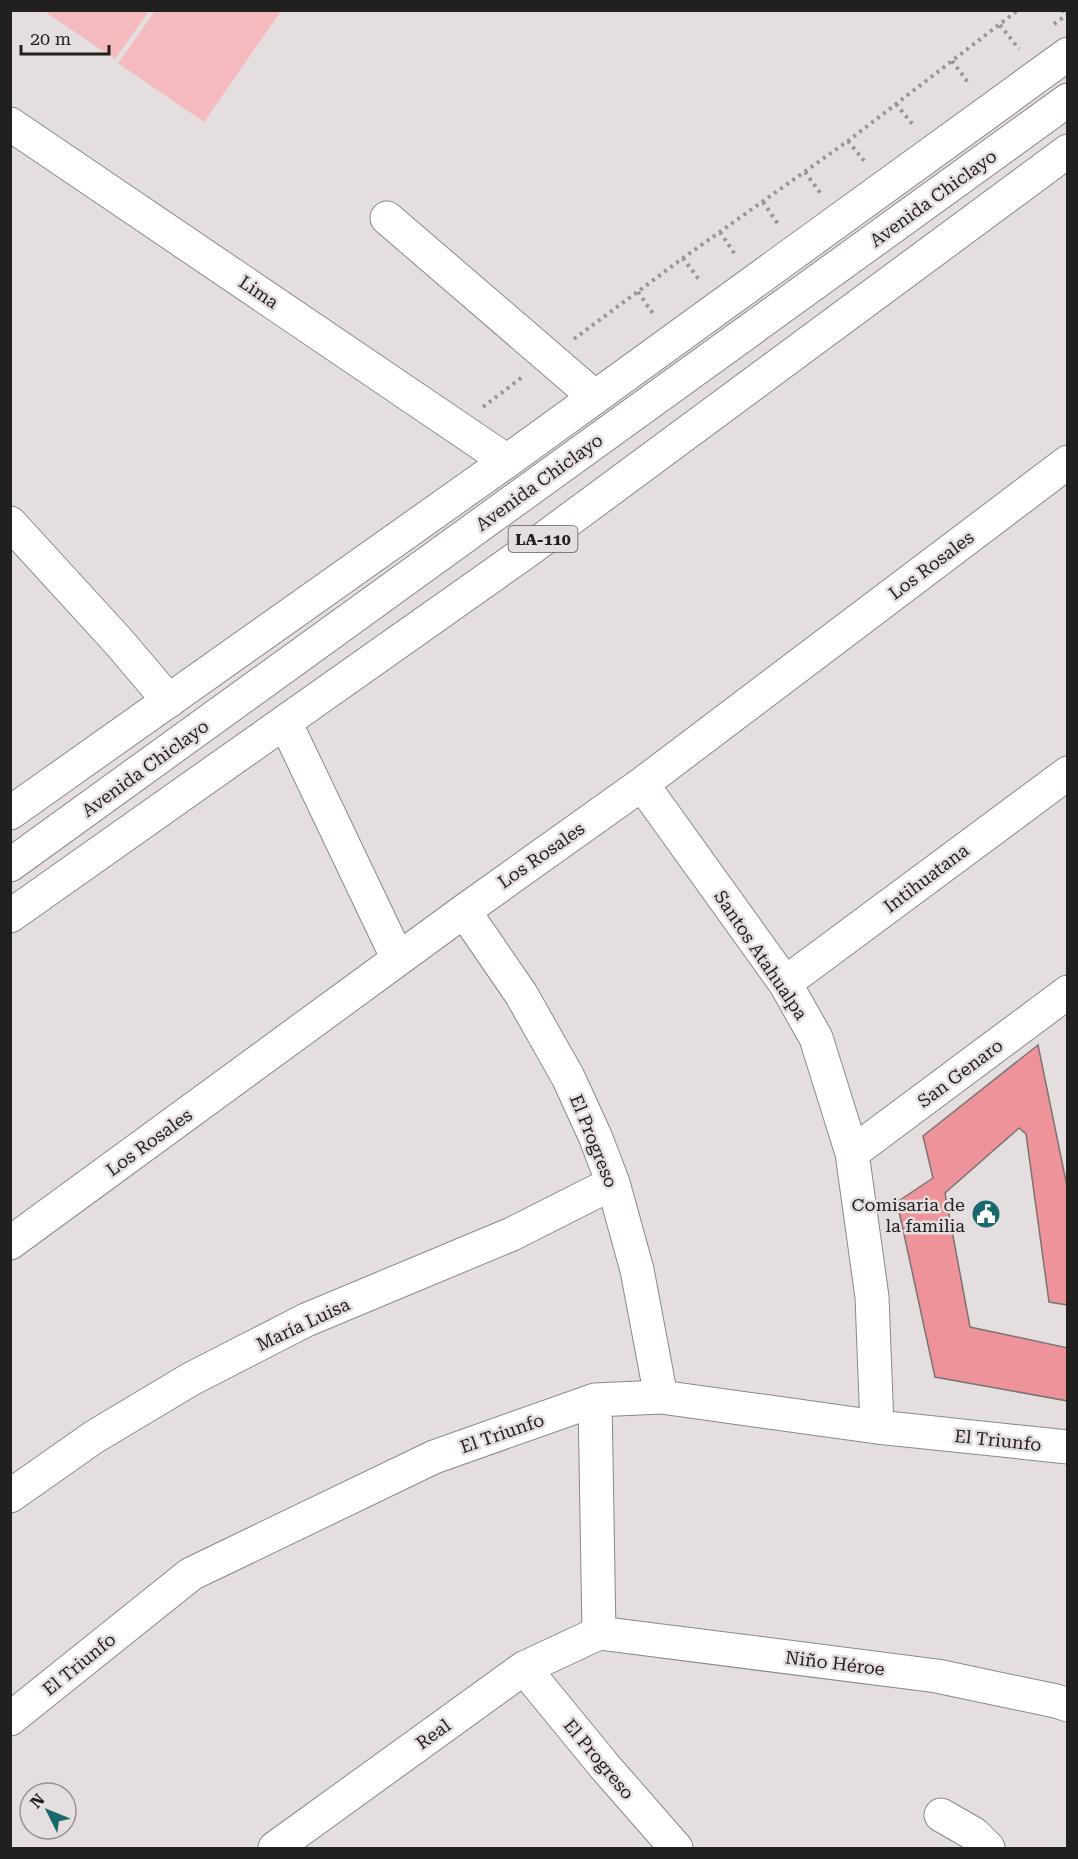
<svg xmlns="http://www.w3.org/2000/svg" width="1078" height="1859" viewBox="0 0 1078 1859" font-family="'Roboto Serif',serif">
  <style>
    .green { fill: #f4babd }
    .building { fill: #ef939a; stroke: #7a7474; stroke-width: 1.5 }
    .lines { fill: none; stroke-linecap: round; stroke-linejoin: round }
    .minor-casing { stroke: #8e8787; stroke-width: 35 }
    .major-casing { stroke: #8e8787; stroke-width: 35 }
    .path { stroke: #9a9595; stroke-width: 4; stroke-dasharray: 3 4.5; stroke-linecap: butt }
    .minor { stroke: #fff; stroke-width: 33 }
    .major { stroke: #fff; stroke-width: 33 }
    .labels { text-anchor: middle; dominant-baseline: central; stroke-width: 5; stroke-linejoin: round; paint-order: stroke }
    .shield { fill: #e5dede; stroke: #5c5858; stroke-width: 1.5 }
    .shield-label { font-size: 16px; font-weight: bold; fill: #221f1f }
    .street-label { font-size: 18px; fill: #221f1f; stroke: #e5dede }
    .poi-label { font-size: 18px; fill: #221f1f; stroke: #e5dede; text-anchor: end }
  </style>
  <rect width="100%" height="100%" fill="#e5dede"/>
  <path class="green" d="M44,11H149L115,59Z
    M155,11V10L281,11L204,122L118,63Z"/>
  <path class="building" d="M1038,1045L1068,1191V1305L1049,1302L1026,1134L1019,1128L945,1193L970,1327L1068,1348V1401L935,1377L897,1202L933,1178L923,1136Z"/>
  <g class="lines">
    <g class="minor-casing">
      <path id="minor" d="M10,124L507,461
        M387,218L595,397
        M10,523L118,641L169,701
        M285,722L398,959
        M642,784L785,983L816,1038L852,1153L872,1297L877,1427
        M10,865L1068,100
        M464,911L521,994L568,1077L595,1136L613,1183L637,1270L661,1397
        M785,983L1068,773
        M852,1153L1068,992
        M10,1243L464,911L642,784L1068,462
        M595,1400L599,1633
        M10,1496L94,1437L191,1379L306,1320L512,1234L613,1183
        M599,1633L937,1676L1056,1701L1068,1705
        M524,1668L606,1768L676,1848
        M10,1719L191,1574L434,1457L595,1400L661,1397L877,1427L1068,1447
        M941,1815L974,1834L988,1848
        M275,1848L524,1668L599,1633"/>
    </g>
    <g class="major-casing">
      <path id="major" d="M10,813L507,461L1068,54
        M10,916L527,551L1068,151"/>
    </g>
    <path class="path" d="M1062,10L1066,15
      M1054,24L1068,14
      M1000,25L1019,49
      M952,61L970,85
      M896,104L914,126
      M848,141L865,162
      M805,172L821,194
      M763,202L778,224
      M720,232L736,256
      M683,258L700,281
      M638,292L654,315
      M574,339L683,258L848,141L1018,10
      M483,407L525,375"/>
    <use href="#minor" class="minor"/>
    <use href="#major" class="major"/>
  </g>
  <defs>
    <g id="civic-disc" transform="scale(1.5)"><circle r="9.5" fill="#1b686c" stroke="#e5dede"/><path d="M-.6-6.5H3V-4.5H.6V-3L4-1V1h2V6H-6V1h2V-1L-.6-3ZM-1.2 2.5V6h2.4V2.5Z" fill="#fff"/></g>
  </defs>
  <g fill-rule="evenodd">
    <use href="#civic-disc" x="986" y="1214"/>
  </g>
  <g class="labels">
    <rect class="shield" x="508.5" y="526" width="69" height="26" rx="4.5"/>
    <g class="shield-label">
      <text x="543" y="539">LA-110</text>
    </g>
    <g class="street-label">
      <text transform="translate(933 198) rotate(-36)">Avenida Chiclayo</text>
      <text transform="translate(259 292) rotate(34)">Lima</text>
      <text transform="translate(539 482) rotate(-36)">Avenida Chiclayo</text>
      <text transform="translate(931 565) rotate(-37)">Los Rosales</text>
      <text transform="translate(145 768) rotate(-36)">Avenida Chiclayo</text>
      <text transform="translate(541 855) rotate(-35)">Los Rosales</text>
      <text transform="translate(926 878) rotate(-37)">Intihuatana</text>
      <text transform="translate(761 955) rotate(56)">Santos Atahualpa</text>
      <text transform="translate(960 1073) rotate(-37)">San Genaro</text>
      <text transform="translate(594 1141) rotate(68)">El Progreso</text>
      <text transform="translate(149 1142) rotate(-36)">Los Rosales</text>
      <text transform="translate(303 1324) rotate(-25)">María Luisa</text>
      <text transform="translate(502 1433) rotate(-19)">El Triunfo</text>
      <text transform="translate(998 1440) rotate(6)">El Triunfo</text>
      <text transform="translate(835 1663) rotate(7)">Niño Héroe</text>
      <text transform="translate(79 1664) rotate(-39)">El Triunfo</text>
      <text transform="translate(433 1734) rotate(-36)">Real</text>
      <text transform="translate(599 1759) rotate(50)">El Progreso</text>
    </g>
    <g class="poi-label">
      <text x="965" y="1204">Comisaria de<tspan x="965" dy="21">la familia</tspan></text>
    </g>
  </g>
  <rect width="1078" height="1859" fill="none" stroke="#221f1f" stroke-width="24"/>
  <g transform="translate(48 1811) rotate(313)"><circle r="28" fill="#e5dede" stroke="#979292" stroke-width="1.5"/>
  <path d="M0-4.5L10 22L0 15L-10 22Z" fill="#1b686c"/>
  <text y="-9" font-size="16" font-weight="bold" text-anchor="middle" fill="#221f1f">N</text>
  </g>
  <path d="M21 45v9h88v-9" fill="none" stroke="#221f1f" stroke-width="3"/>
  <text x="30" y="45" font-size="18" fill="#221f1f" stroke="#e5dede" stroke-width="4.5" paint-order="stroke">20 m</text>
</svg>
